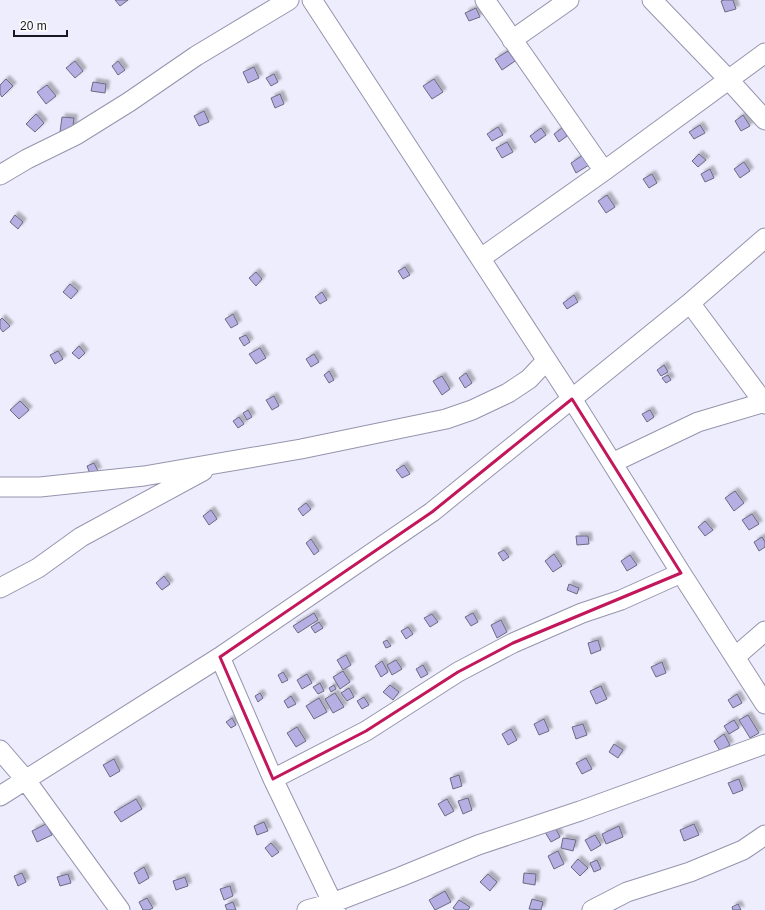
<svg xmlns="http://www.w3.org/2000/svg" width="765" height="910" viewBox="0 0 765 910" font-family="Helvetica,sans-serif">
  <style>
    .building { fill: #b5afe4; stroke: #6c6a81; filter: url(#shadow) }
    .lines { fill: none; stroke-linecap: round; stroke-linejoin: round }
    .minor-casing { stroke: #9694ad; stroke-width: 21 }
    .minor { stroke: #fff; stroke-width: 19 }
    .marked { fill: none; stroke: #c2185b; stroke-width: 3; stroke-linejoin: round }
  </style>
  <defs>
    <filter id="shadow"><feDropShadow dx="3.5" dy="-3.5" stdDeviation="1" flood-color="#0004"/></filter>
  </defs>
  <rect width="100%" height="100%" fill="#eeedfd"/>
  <path class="building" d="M115,0H128L120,6Z
    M724,0H733L736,9L725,12L721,1Z
    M476,8L480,17L469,21L465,13Z
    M508,51L515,61L502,70L495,59Z
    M75,61L83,71L75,78L66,68Z
    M118,61L125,70L118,75L112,66Z
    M254,67L259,78L248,83L243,72Z
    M274,74L278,82L271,86L266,78Z
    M6,79L13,86L2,97L0,94V85Z
    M434,79L443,92L432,99L423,86Z
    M93,82L106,84L105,93L91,91Z
    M47,85L56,96L46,104L37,92Z
    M280,94L284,104L275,108L271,98Z
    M204,111L209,122L199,126L194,116Z
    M36,114L44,123L35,132L26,124Z
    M743,115L750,126L741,131L735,121Z
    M62,117L74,118L72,133L60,132Z
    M700,125L705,133L694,139L689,132Z
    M498,127L503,135L492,141L487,134Z
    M541,128L546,135L535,143L530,136Z
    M562,128L567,136L559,142L554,134Z
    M507,142L513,152L502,158L496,148Z
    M699,154L706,160L698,167L692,161Z
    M583,155L589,165L576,173L571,163Z
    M744,162L750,171L740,178L734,169Z
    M710,169L714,178L705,182L701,174Z
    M652,174L657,183L649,188L643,179Z
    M607,195L615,207L606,213L598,201Z
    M15,215L23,222L18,229L10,222Z
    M405,267L410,275L403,279L398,271Z
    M256,272L262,279L256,286L249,278Z
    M70,284L78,291L71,299L63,292Z
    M322,292L327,300L320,304L315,297Z
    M574,295L578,302L567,309L563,303Z
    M233,314L238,324L231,328L225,319Z
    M2,318L10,326L3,332L0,328V320Z
    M246,335L250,342L244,346L239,338Z
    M79,346L85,353L79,359L72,353Z
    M260,348L266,358L256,364L249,354Z
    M58,351L63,359L55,364L50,355Z
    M314,354L319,362L311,367L306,359Z
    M664,365L668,372L661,376L657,370Z
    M329,371L334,380L329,383L324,375Z
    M466,373L472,383L465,388L459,378Z
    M668,375L671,380L666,383L662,378Z
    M442,376L450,389L442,395L433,381Z
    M274,396L279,406L272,410L266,400Z
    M20,401L29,410L19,419L10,410Z
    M248,410L252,417L247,420L243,413Z
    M650,410L654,417L647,422L642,414Z
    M239,417L244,424L238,428L233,421Z
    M94,463L98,471L90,474L87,466Z
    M404,465L410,474L402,478L396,470Z
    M735,491L744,503L734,511L725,498Z
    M306,503L311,509L303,516L298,509Z
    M211,510L217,519L209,525L203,516Z
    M752,514L759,524L749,530L742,520Z
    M705,521L713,530L705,536L698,527Z
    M576,536H588L589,544L577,545Z
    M762,537L765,542V547L759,551L754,542Z
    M311,539L319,551L314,555L306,543Z
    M504,550L509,557L503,561L498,553Z
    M554,554L562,566L553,572L545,561Z
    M630,555L637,565L627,571L621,561Z
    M164,576L170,584L162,590L156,583Z
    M569,584L579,588L577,594L567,590Z
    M314,613L318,620L298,633L293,626Z
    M473,613L478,622L471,626L465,617Z
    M432,614L438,622L430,627L424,618Z
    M501,620L507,632L497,638L491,625Z
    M319,622L323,628L315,633L311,627Z
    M408,627L413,634L406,639L401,631Z
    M387,640L391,646L386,648L383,642Z
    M598,640L601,650L591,654L588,643Z
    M346,655L351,665L343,670L337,660Z
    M396,660L402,669L392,675L387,665Z
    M382,661L388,672L381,677L375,666Z
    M662,662L666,673L656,677L651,667Z
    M423,665L428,674L421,678L416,669Z
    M343,671L350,682L340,689L333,677Z
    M283,672L288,680L282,683L278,675Z
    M307,674L312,683L302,689L297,680Z
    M320,683L324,691L318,694L313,687Z
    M334,685L336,689L331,692L329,688Z
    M390,685L399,692L393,700L383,692Z
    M601,686L607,699L596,704L590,691Z
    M349,688L354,697L347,701L341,693Z
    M260,693L263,698L258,702L255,696Z
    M335,693L344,707L333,713L325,699Z
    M737,694L742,703L733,708L728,700Z
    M291,696L296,704L288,708L284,701Z
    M364,697L369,705L362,709L357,701Z
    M319,698L327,712L314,719L306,706Z
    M748,715L759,733L750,738L739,720Z
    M232,718L236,725L231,728L226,722Z
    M544,719L549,731L539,735L534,724Z
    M734,720L739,728L729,734L724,726Z
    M583,724L587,735L576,739L572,727Z
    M297,727L306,741L296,747L287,733Z
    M511,729L517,740L508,745L502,734Z
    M724,734L730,745L720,751L714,741Z
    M614,744L623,750L618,758L609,752Z
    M586,758L592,769L582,774L576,763Z
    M114,759L120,771L110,777L103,765Z
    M459,775L462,786L453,789L450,778Z
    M739,779L743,790L733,794L728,783Z
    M468,798L472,810L463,814L458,801Z
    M136,799L142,809L121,822L114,812Z
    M447,799L454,811L445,816L438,804Z
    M264,822L268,831L257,835L254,826Z
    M46,824L52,835L37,842L32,831Z
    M694,824L699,835L684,841L680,830Z
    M619,826L623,837L606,844L602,834Z
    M555,827L560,837L551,842L545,832Z
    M595,835L601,845L591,851L585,840Z
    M563,838L576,840L573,851L561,848Z
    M271,843L279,852L272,857L265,848Z
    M558,851L564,864L554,869L548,856Z
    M578,859L588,868L580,876L571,867Z
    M597,860L601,869L594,872L590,863Z
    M144,867L149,878L139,884L134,873Z
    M22,873L26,882L18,886L14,876Z
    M524,873L536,874L535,885L523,883Z
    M68,874L71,883L60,886L57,877Z
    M488,874L497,882L490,891L480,882Z
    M185,877L188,886L176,890L173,881Z
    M230,886L233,896L224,900L220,889Z
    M445,891L451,902L435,910L429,900Z
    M147,898L153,908L149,910H143L139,902Z
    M532,899L543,902L541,910L529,909Z
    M459,900L470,907L468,910H456L453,908Z
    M233,902L236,910H227L225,905Z
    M738,904L741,910H733L732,907Z"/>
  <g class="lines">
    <g class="minor-casing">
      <path id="minor" d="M312,0L572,399L681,573L765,704
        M485,0L604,171
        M652,0L728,79L765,120
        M512,40L569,0
        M0,175L27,159L76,135L129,102L196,56L289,0
        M481,258L604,171L765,53
        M690,303L765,404
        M612,463L698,422L765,402
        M0,487H40L144,476L301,449L446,419L472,410L508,393L529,379L546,361
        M0,588L38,568L81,537L203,471
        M220,657L273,779L336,910
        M735,657L765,631
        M0,750L25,779L120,910
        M273,779L366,731L458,672L513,643L582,613L621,600L681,573
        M0,796L220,657L432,512L690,303L765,238
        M307,910L332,903L400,877L478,845L580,811L765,744
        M592,910L627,892L690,872L743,850L765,835"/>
    </g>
    <use href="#minor" class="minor"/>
  </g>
  <path class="marked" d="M572,399L681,573L513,643L458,672L366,731L273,779L220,657L432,512Z"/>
  <path d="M14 30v6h53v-6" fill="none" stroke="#191822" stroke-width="2"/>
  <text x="20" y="30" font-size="12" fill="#191822" stroke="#fcfcfc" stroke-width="3" paint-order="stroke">20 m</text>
</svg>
